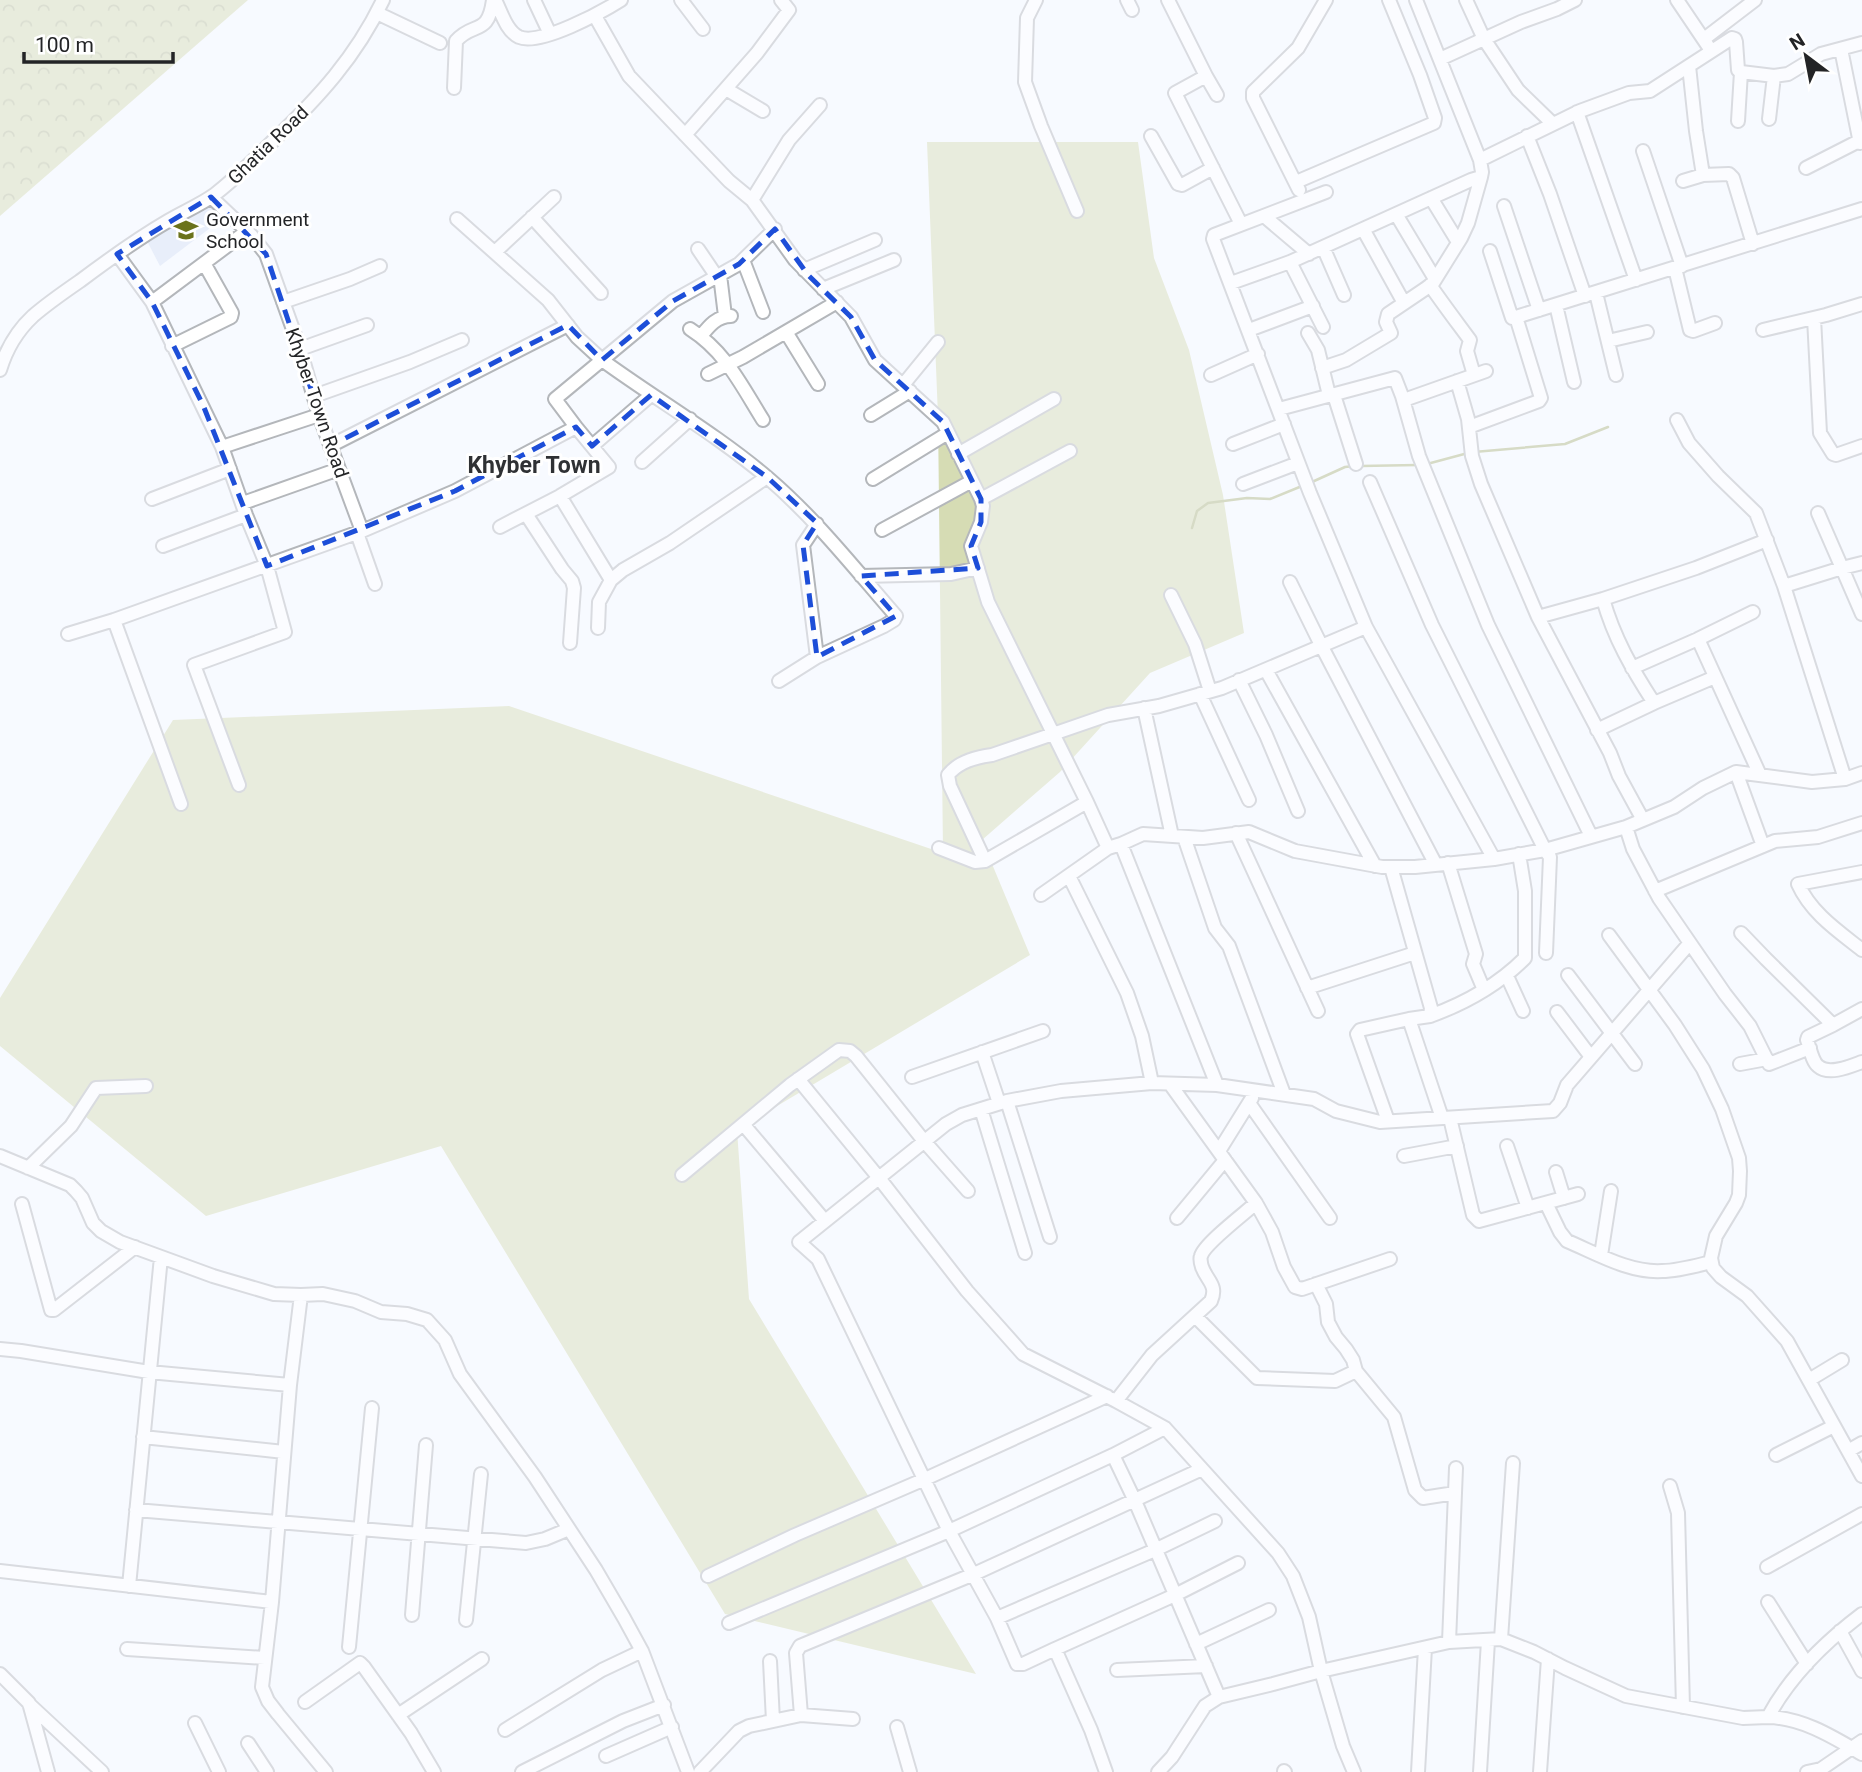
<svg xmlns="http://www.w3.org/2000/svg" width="1862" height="1772" viewBox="0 0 1862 1772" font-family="Roboto,sans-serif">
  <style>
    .built { fill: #e8eefa }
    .green { fill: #d6dcb4 }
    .forest { fill: url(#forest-crowns) }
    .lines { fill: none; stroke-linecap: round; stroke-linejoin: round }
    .stream { stroke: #aeb580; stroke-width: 2.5 }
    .minor-casing { stroke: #b4b7bb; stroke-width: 16 }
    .minor { stroke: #fff; stroke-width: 12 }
    .marked { fill: none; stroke: #1d4ed8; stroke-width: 5; stroke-dasharray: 14 9; stroke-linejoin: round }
    .labels { text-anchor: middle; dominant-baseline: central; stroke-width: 6; stroke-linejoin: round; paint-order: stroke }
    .street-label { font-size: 19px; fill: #232426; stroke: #fff }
    .poi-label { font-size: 19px; fill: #232426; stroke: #fff; text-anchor: start }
    .quarter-label { font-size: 23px; font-weight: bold; fill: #2f3134; stroke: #fff }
  </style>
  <defs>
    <pattern id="forest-crowns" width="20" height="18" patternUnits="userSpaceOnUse" patternTransform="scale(1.75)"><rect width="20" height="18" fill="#d6dcb4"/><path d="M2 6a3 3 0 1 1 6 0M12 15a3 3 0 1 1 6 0" fill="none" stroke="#b7bd9b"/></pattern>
  </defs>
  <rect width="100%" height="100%" fill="#f7faff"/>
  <path class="built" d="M210,204L222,219L160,266L147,241Z"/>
  <path class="green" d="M927,142H1138L1154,258L1189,350L1223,495L1244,633L1150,673L1060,772L982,840L1030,955L737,1130L749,1299L976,1674L725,1614L441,1146L206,1216L0,1046V998L173,720L509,706L943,853L938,417Z"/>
  <path class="forest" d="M0,0H248L0,216Z"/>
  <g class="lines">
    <path class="stream" d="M1474,452L1565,444L1608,427
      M1427,464L1468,453
      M1361,466L1417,465
      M1312,482L1345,467L1354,466
      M1192,528L1197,511L1208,503L1247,498L1270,499L1302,486"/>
    <g class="minor-casing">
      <path id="minor" d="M495,0C501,11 506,31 519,37C540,46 602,12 621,0
        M534,0L550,34
        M681,0L703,29
        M1036,0L1027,18L1025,82L1041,126L1077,211
        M1127,0L1132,10
        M1168,0L1206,76L1175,93L1241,224
        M1466,0L1484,39L1518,90L1552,123
        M1677,0L1708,46
        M377,13L440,43
        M595,16L629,76L729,181L752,200L795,260L851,317L875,360L943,422L981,499L983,506L981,522L971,546L988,602L1087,802L1108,848
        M1704,39L1755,0
        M1841,49L1860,143
        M1440,59L1521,22L1557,9L1575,0
        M1689,66L1696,131L1703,175
        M1206,76L1217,95
        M454,88L456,41C473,21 488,37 493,0
        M726,89L763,111
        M1577,112L1636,280
        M1769,119L1774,76
        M1738,121L1741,72
        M685,135L757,53L789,10L781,0
        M1151,136L1178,184L1182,185L1213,168
        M1527,136L1550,194L1585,296
        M1643,151L1682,266
        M1480,160L1580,111L1629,93L1650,91L1732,38L1735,39L1736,42L1738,70L1741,72L1774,76L1788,74L1821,54L1862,43
        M1806,168L1855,143L1862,142
        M1683,181L1703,175L1729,174L1733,178L1753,244
        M1296,182L1434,123L1435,118L1420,75L1389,0
        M1299,190L1253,98V92L1298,48L1326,0
        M1326,192L1214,235L1213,239L1310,493L1366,627L1494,859
        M211,197L251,235L266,254L300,349L319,415L362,531L455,491L576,427L555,399L602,360L577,337L548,300L457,219
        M1431,198L1458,242
        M752,200L789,140L820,105
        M1504,206L1539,310
        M1396,214L1435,279
        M1264,216L1309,254
        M532,217L601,293
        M775,229L739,264L673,301L602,360C657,400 716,434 768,478C816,519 855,569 896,616L894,620L884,626L817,657L779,681
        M1363,229L1404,303
        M1323,247L1344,295
        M698,249L717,277
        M1490,251L1512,318L1516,317L1862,209
        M495,252L554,197
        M117,254L152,302L222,447L246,515L267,566L285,632L194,665L239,785
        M743,260L763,312
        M1290,262L1323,327
        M1675,268L1690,330L1693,331L1715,323
        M804,270L875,240
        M720,275L725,316
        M1231,283L1290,262L1471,180L1481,177L1482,172L1480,160L1416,0
        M1430,285C1443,304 1456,321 1470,340L1467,351L1474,375
        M823,289L894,260
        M1596,293L1616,375
        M152,302L247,231
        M283,302L350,279L380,266
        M1556,305L1574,382
        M1814,318L1820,433L1833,454L1836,455L1862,446
        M690,329C726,352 741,385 763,420
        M1249,330L1313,306
        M1763,330L1826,315L1862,304
        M786,332L818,384
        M1308,333L1318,350L1329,395
        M701,336C709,326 717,316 731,316
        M1608,341L1647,332
        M172,346L231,317L232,313L204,263
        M300,349L367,325
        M1322,368L1346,360L1391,333L1386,322L1388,314L1425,289L1433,283L1461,238L1468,223L1481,177
        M0,370C6,350 18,330 33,316C48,303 64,292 80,281C108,260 137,239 168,221C183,212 200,205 214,195C235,179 254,160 273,141C318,98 356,57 383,0
        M708,374L743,357L837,302
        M1211,375L1258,354
        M1457,381L1468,419L1472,456L1481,484L1538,617L1603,599
        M903,385L938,342
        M1334,395L1356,464
        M314,396L410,362L462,340
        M1404,400L1486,371
        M1279,409L1395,378L1402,396L1419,456L1488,625L1591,836
        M871,415L910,391
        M1677,420L1689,443L1718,476L1756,513L1784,586L1842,568L1862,614
        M1469,427L1539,401L1541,398L1516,317
        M1233,444L1284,424
        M330,446L568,325
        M592,446L651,395
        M222,447L319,415
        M958,454L1054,399
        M642,462L690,419
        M873,479L948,433
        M1370,482L1432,625L1545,850L1550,857L1546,953
        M1243,484L1298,463
        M560,496L611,580
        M152,499L230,469
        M981,499L1070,451
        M243,503L339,469
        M1818,513L1842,568L1862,563
        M526,514L562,569L572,581L574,588L570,643
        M817,524L803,545L817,657
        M500,527L560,496L609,467L576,427
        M882,530L972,481
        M357,533L375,584
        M163,546L246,515
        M861,576L951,574L978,568
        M1290,582L1321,645L1436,865
        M1784,586L1845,779
        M1171,595L1195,644L1210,691
        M1753,612L1698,639L1760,775
        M1538,617L1610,753L1619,776L1643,820
        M114,620L181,804
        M598,628L599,602L611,580L623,570L670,543L767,477
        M68,634L114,620L362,531
        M1632,668L1698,639
        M1266,670L1375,866
        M1239,680L1266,735L1298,811
        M1200,694L1249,800
        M1654,703C1632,669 1614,638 1603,599L1696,568L1767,540
        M1144,708L1172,836
        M1597,730L1654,703L1715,677
        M1736,772L1763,846
        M1626,827L1633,849L1659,898L1725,994L1750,1026L1769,1064L1810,1048
        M1236,833L1318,1011
        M1184,837L1215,928L1229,946L1284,1094
        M1121,844L1217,1085
        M939,848L975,862L985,861L1087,802
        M985,861L950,786L948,775C958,762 976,757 992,755L1108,715L1159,706L1222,688L1366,627
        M1448,863L1476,954L1473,964L1484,990
        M1862,872L1798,884C1811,913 1838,931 1862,950
        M1069,876L1127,993L1142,1036L1152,1083
        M1655,891L1775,841L1818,837L1862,823
        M1041,895L1108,848L1121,844L1143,834L1203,838L1249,832L1295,851L1382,867H1415L1494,859L1545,850L1626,827L1674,807L1703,788L1736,772L1812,782L1845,779L1862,773
        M1741,933L1766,959L1833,1025L1862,1009
        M1609,935L1675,1025L1703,1069L1722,1109L1739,1158L1740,1171L1739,1195L1736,1203L1716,1236L1711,1258L1713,1268L1721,1277L1747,1296L1787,1341L1862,1476
        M1568,975L1635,1064
        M1507,976L1523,1011
        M1307,988L1415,953
        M1557,1012L1591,1057
        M1430,1016C1466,1003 1498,985 1525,958V891L1519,854
        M1409,1019L1442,1118
        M1833,1025L1808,1037L1807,1040C1810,1048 1812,1061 1818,1066C1829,1076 1851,1066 1862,1062
        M982,1052L999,1103
        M1740,1064L1767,1059
        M912,1077L1043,1031
        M798,1079L879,1178L967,1291L1023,1354L1116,1401L1165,1428L1278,1553L1293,1576L1309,1617L1321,1671L1343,1746L1354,1772
        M1170,1084L1256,1203L1272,1232L1284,1267L1295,1287L1302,1289L1390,1259
        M1007,1101L1050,1237
        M1249,1103L1330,1218
        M981,1109L1025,1253
        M1450,1118L1473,1215L1479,1221L1578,1194
        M1388,1121L1357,1034L1360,1030L1409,1019L1430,1016L1431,1008L1391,867
        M743,1124L825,1221
        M1507,1146L1528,1208
        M1219,1151L1252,1098
        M0,1156L70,1185L76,1191L82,1198L93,1223L101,1231L120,1242L213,1276L274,1294L301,1295L323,1294L355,1301L381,1312L407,1314L427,1320L445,1340L460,1374L535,1477L596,1570L624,1618L642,1651L688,1772
        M1404,1156L1457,1146
        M28,1168L71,1126L96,1088L146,1086
        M1556,1172L1564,1198
        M682,1175L790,1085L839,1050L850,1051L856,1056L924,1141L968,1191
        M1546,1203L1560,1232L1567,1241C1596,1253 1629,1273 1662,1271C1678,1271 1695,1266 1711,1262
        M22,1204L51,1310H54L135,1247
        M1177,1218L1225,1160
        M1601,1255L1611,1191
        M1316,1284L1326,1304L1328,1322L1336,1337L1346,1349L1353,1360L1356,1371L1394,1417L1415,1490L1423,1498L1455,1493
        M301,1295L290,1385L272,1602L262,1687L268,1701L278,1714L326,1772
        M1195,1316L1257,1378L1335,1381L1356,1371
        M0,1349L21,1351L149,1372L290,1385
        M1809,1380L1842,1360
        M1116,1401L1152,1355L1211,1301C1218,1285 1207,1281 1202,1267C1201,1264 1200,1258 1201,1256C1204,1244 1245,1213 1256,1203
        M143,1437L284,1452
        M1848,1451L1862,1443
        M1113,1455L1165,1428
        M1776,1455L1834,1426
        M1670,1486L1678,1513L1683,1707
        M136,1510L526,1543L545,1539L569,1529
        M1767,1567L1862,1514
        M0,1571L272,1602
        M708,1576L795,1535L925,1479L1107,1396
        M129,1586L161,1257
        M1768,1602L1807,1664
        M412,1615L426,1445
        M997,1618L1155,1550L1215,1521
        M466,1620L481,1474
        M729,1623L949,1531L1113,1455L1135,1501L1219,1697
        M1840,1631L1862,1671
        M1501,1639L1513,1463
        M1449,1642L1456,1468
        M1196,1644L1269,1610
        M349,1647L372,1408
        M127,1649L265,1658
        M1055,1649L1023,1664H1017L997,1618L949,1531L818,1259L799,1242L946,1124L962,1115L1007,1101L1061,1091L1152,1083L1217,1085L1314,1099L1336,1111L1380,1122L1553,1111L1560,1103L1567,1085L1689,944
        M770,1661L773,1721
        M1117,1670L1206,1666
        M0,1674L29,1703L48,1772
        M305,1702L360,1663L364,1667L411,1733L434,1772
        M29,1704L102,1772
        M398,1715L482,1659
        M801,1715L796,1653L800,1646L974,1574L1202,1469
        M1768,1717C1803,1718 1833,1737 1862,1754
        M195,1723L219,1772
        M897,1727L910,1772
        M505,1730L602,1670L642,1651
        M248,1743L267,1772
        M606,1756L672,1727
        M1284,1771L1285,1772
        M522,1772L623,1721L664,1705
        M700,1772L739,1731L749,1726L801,1715L853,1719
        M1106,1772L1091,1730L1055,1649L1175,1595L1238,1563
        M1158,1772L1172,1757L1205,1706L1219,1697L1273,1684L1321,1671L1449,1642L1501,1639L1534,1652L1565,1668L1626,1696L1743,1718L1768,1717C1790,1676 1825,1642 1862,1614
        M1418,1772L1425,1648
        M1480,1772L1488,1641
        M1540,1772L1548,1659
        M1807,1772L1821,1769L1862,1741"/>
    </g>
    <use href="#minor" class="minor"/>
  </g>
  <path d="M0 0H1862V1772H0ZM211,197L266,254L330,446L568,325L602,360L673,301L739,264L775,229L808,275L851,317L875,360L943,422L981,499V522L971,546L978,568L861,576L896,616L817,657L803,545L817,523L767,477L651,395L592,446L576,427L455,491L267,566L203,405L152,302L117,254Z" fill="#f7faff" fill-opacity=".55" fill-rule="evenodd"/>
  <path class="marked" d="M211,197L266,254L330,446L568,325L602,360L673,301L739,264L775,229L808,275L851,317L875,360L943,422L981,499V522L971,546L978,568L861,576L896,616L817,657L803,545L817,523L767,477L651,395L592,446L576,427L455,491L267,566L203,405L152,302L117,254Z"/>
  <defs>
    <g id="school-bare" transform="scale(1.89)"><path d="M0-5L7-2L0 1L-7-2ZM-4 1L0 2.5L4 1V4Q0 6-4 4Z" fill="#6b731b" stroke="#fff" stroke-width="2.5" paint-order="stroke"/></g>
  </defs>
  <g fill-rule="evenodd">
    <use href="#school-bare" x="186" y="230"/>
  </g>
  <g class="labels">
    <g class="street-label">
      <text transform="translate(268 145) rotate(-44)">Ghatia Road</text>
      <text transform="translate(317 403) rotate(71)">Khyber Town Road</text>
    </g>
    <g class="poi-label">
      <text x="206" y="219">Government<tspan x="206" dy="22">School</tspan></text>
    </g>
    <g class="quarter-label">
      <text x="534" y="465">Khyber Town</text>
    </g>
  </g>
  <g transform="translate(1806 56) rotate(328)" stroke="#ffffff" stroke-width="5" paint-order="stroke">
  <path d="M0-5L12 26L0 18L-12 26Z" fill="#232426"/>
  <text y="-10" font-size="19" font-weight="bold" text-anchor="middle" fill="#232426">N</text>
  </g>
  <path d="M24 52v10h149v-10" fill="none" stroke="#232426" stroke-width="3.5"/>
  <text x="35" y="52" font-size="21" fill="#232426" stroke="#ffffff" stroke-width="5" paint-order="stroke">100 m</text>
</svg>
